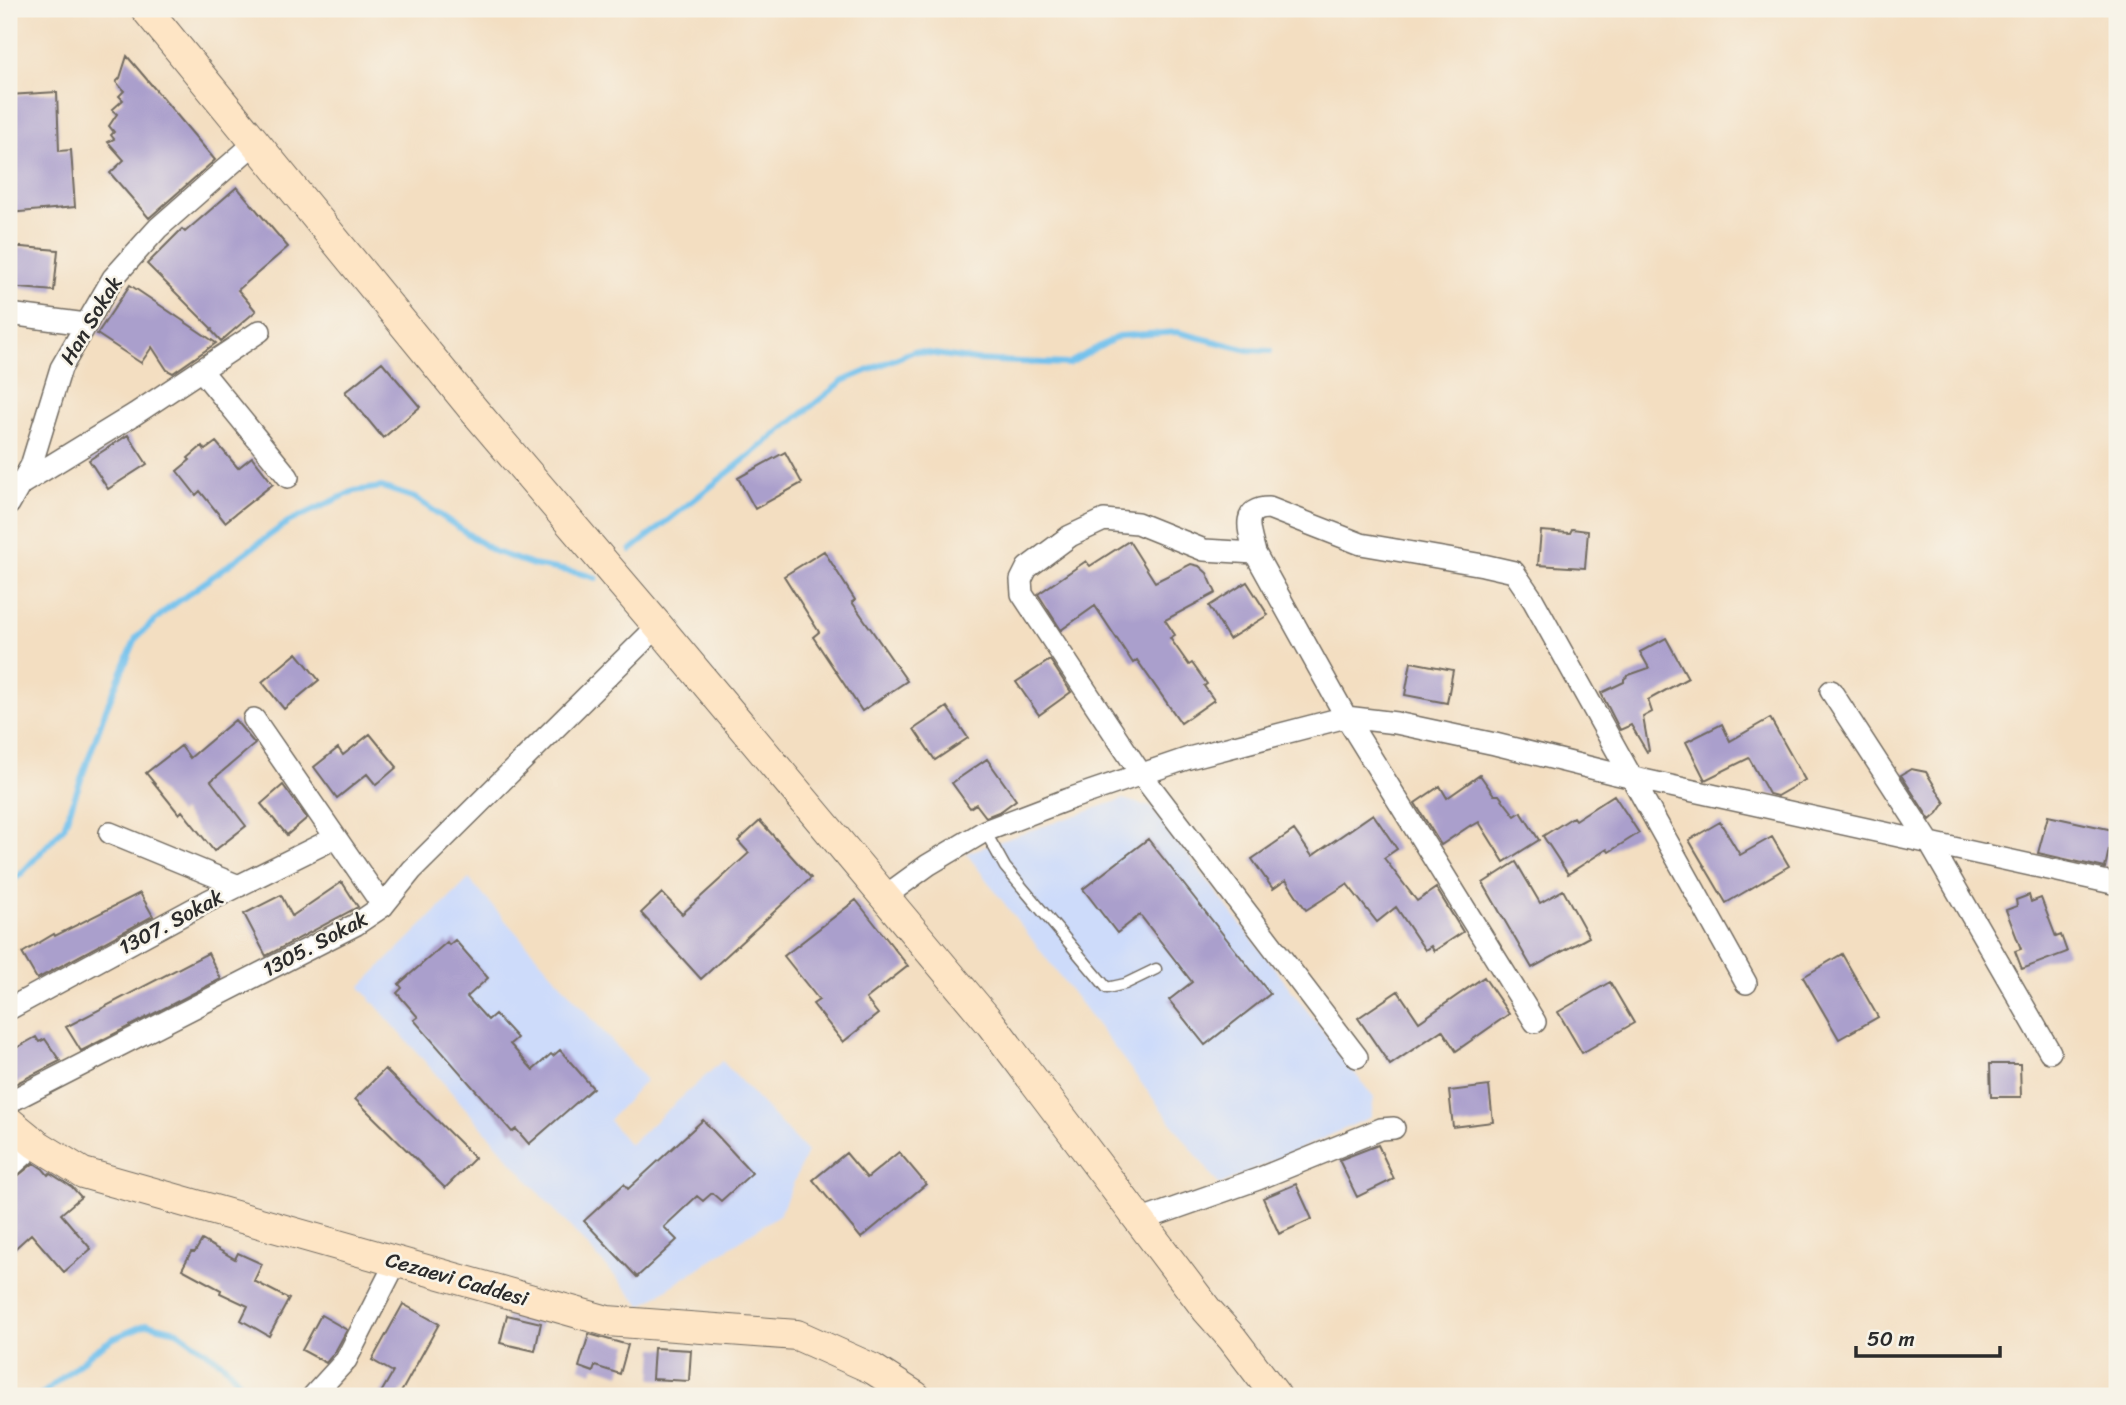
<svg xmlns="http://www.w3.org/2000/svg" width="2126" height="1405" viewBox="0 0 2126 1405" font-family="Sriracha,sans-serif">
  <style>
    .built { fill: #cddbfa }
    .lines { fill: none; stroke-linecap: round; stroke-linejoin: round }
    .stream { stroke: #72c1ed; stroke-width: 6 }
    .building { fill: #aa9fcc }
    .lane-casing { stroke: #716a60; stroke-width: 13 }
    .street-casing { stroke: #716a60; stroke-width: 24 }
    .secondary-casing { stroke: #716a60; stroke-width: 32 }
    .lane { stroke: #fff; stroke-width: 10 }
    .street { stroke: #fff; stroke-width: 21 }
    .secondary { stroke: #fee5c5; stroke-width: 30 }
    .labels { text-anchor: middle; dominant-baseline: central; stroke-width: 5; stroke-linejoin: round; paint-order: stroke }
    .street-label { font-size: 21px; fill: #2b2b2b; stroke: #f7f3e8 }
  </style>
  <rect width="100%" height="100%" fill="#f7f3e8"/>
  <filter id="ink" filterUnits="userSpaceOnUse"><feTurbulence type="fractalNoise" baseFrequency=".0143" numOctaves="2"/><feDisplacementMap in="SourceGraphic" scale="14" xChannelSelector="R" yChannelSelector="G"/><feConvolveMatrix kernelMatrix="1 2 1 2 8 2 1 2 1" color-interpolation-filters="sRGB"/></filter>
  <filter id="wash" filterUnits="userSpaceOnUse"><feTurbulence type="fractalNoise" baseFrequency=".00686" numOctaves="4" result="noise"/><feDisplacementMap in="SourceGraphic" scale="28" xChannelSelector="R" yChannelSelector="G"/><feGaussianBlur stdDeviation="1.57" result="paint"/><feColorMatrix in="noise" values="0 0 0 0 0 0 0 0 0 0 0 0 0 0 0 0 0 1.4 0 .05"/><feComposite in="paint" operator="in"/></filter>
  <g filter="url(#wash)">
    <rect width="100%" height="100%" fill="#f3dec1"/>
    <path class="built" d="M1123,799L1151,807L1374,1098L1371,1117L1219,1185L966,853Z
      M469,879L646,1080L609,1120L629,1145L722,1061L807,1152L780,1214L642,1306L539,1193L360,987Z"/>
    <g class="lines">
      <path class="stream" d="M631,550L843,381L914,351L976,360L1068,364L1119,336L1177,332L1248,350L1270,351
        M9,882L20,875L64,827L106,709L136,638L165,611L288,522L354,491L382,487L415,498L493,551L533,565L579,573L596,578
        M40,1396L93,1352L114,1338L147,1324L177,1331L224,1364L252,1396"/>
    </g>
    <g id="blocks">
      <path class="building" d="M127,56L215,160L149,218L110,173L124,160L108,142L114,139L111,135L114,132L109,126L117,114L112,110L123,100L119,96L124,91L116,82L120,78Z
        M57,92L59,151L71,150L75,207L9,213V95Z
        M237,187L288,247L238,290L256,311L221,341L211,330L212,329L147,264L182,229L185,232Z
        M9,246L58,250L54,291L9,287Z
        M130,285L216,343L173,373L167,370L152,347L141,363L97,334Z
        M382,362L420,407L383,438L345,392Z
        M128,435L147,464L108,489L89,460Z
        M216,442L238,468L252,457L273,484L225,522L200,491L196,495L177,471L190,460L188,458L202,446L205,450Z
        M785,452L802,483L755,509L738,478Z
        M1572,529L1588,531L1585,568L1538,565L1541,531L1570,533Z
        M1129,541L1155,582L1191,564L1199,566L1207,573L1216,593L1165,620L1175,635L1170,638L1189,665L1192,663L1207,684L1204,686L1214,700L1181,723L1137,660L1133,663L1095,606L1061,630L1038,594L1086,561L1090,566Z
        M824,551L855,600L852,602L907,681L862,711L813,637L819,632L784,576Z
        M1247,582L1268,615L1229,639L1209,606Z
        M1666,638L1688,678L1648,700L1652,712L1643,717L1649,751L1647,752L1631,725L1620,730L1601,693L1624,682V679L1629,675L1649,668L1640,652Z
        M297,653L319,680L284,709L262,682Z
        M1050,660L1071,692L1039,715L1016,682Z
        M1411,662L1453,670L1447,703L1405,695Z
        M947,707L968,738L935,760L914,729Z
        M1770,718L1805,780L1777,796L1769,794L1749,758L1705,780L1686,742L1722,724L1730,741Z
        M235,720L255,744L211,781L246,826L214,851L182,811L179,814L146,773L181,746L190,758Z
        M370,734L397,767L376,785L367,774L337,798L314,767L338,748L343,755Z
        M987,759L1016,800L1001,811L986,817L976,804L970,808L952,783Z
        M1911,769L1926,772L1945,803L1938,813L1930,820L1901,775Z
        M1480,775L1494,795H1499L1515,816L1521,812L1539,840L1504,862L1479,822L1472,826L1471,825L1441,845L1415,803L1440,786L1447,798Z
        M283,785L307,818L287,835L261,804Z
        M1614,795L1639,833L1609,852L1607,849L1568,874L1543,836L1573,817L1575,820Z
        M1373,814L1397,849L1384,858L1417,901L1436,888L1463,932L1434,951L1431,946L1425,950L1396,907L1377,922L1347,884L1306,910L1286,880L1273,889L1252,859L1294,830L1312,856Z
        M2048,816L2113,830L2105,868L2038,853Z
        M760,821L811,878L701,979L641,913L662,893L682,914L749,853L738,841Z
        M1720,822L1740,855L1772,837L1789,866L1726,903L1689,840Z
        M1148,839L1270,994L1205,1045L1169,1000L1192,982L1140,915L1117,933L1083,889Z
        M1516,862L1540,903L1563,890L1589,937L1532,968L1483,883Z
        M342,882L358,907L266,956L244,914L281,895L292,916Z
        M140,893L153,916L37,979L22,953L54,934L55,936Z
        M2029,895L2031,902L2041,898L2056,937L2061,935L2067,952L2022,969L2015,951L2021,949L2006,910L2017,906L2016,900Z
        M856,900L908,966L866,999L878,1014L843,1042L813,1004L819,1000L784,956Z
        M455,940L488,978L467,997L488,1020L495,1014L517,1038L510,1044L533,1070L551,1054L553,1056L560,1050L593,1088L529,1144L516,1129L512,1132L414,1020L418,1017L397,993L402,988L399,984L447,942L449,945Z
        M208,953L221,979L81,1051L66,1027Z
        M1842,954L1878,1017L1839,1039L1803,977Z
        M1484,977L1509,1014L1456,1051L1442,1030L1390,1065L1358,1018L1398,991L1419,1022Z
        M1610,982L1634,1023L1582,1053L1558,1012Z
        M36,1037L39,1042L45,1039L60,1061L15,1084L9,1072V1052Z
        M1990,1064H2020L2021,1097H1991Z
        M385,1069L475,1158L445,1188L355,1099Z
        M1489,1086L1493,1122L1453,1127L1449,1091Z
        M703,1120L752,1173L721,1201L712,1193L703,1201L697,1196L664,1227L677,1240L637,1277L584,1221L624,1184L628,1189Z
        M1378,1145L1394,1179L1357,1197L1339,1160Z
        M899,1152L926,1184L861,1238L813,1180L846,1153L867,1178Z
        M34,1163L43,1169L48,1175L50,1173L72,1187L81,1197L61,1214L91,1249L64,1272L31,1234L9,1254V1183Z
        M1296,1184L1312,1219L1279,1234L1263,1198Z
        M202,1240L235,1259L238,1253L262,1264L254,1281L289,1299L269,1336L241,1320L248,1306L220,1293L221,1290L182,1269L191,1252H195Z
        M403,1304L439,1324L399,1396H379L393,1372L372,1360Z
        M321,1315L347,1330L335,1352L326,1363L302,1350Z
        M507,1315L541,1323L535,1351L500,1343Z
        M589,1334L628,1345L620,1374L595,1366L593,1372L579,1367Z
        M654,1348L691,1350L689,1381L652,1379Z"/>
    </g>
  </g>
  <g filter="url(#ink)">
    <use href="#blocks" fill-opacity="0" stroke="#716a60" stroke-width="2"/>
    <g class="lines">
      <g class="lane-casing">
        <path id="lane" d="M985,831L1005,867L1107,988L1125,984L1156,969"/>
      </g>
      <g class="street-casing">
        <path id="street" d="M9,314L86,324
          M201,370L288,477
          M21,484L135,414L260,331
          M9,504L31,466L61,368L113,278L158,228L256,142
          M1255,553L1204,550L1137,523L1104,520L1070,536L1027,568L1021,580L1022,594L1141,774L1357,1057
          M1831,691L1929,842L2050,1052
          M254,719L383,906
          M110,833L239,886
          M884,897L928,865L985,831L1066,800L1189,758L1346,717L1396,723L1495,744L1616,774L2117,884
          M9,1009L208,901L335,838
          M1535,1022L1346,717L1255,553C1250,533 1239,508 1269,508L1361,544L1483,565L1514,572L1533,600L1746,983
          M9,1102L355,925L383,906L412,870L658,626
          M9,1168L36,1144
          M1139,1221L1258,1179L1381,1129L1394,1128
          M313,1396L346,1360L396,1262"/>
      </g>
      <g class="secondary-casing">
        <path id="secondary" d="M146,9L473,409L658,626L991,1024L1207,1310L1232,1338L1276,1396
          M9,1122L36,1144L83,1173L607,1321L797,1335L873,1369L915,1396"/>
      </g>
      <use href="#lane" class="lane"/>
      <use href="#street" class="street"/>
      <use href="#secondary" class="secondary"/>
    </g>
  </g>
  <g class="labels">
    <g class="street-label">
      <text transform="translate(91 320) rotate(-59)">Han Sokak</text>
      <text transform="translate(171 922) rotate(-28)">1307. Sokak</text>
      <text transform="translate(315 944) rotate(-28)">1305. Sokak</text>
      <text transform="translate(457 1279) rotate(16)">Cezaevi Caddesi</text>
    </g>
  </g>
  <rect width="2126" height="1405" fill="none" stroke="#f7f3e8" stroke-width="35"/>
  <path d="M1856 1346v10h144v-10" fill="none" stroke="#2b2b2b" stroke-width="3.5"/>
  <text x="1867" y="1346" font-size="21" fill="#2b2b2b" stroke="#f7f3e8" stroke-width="5" paint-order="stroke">50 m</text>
</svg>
